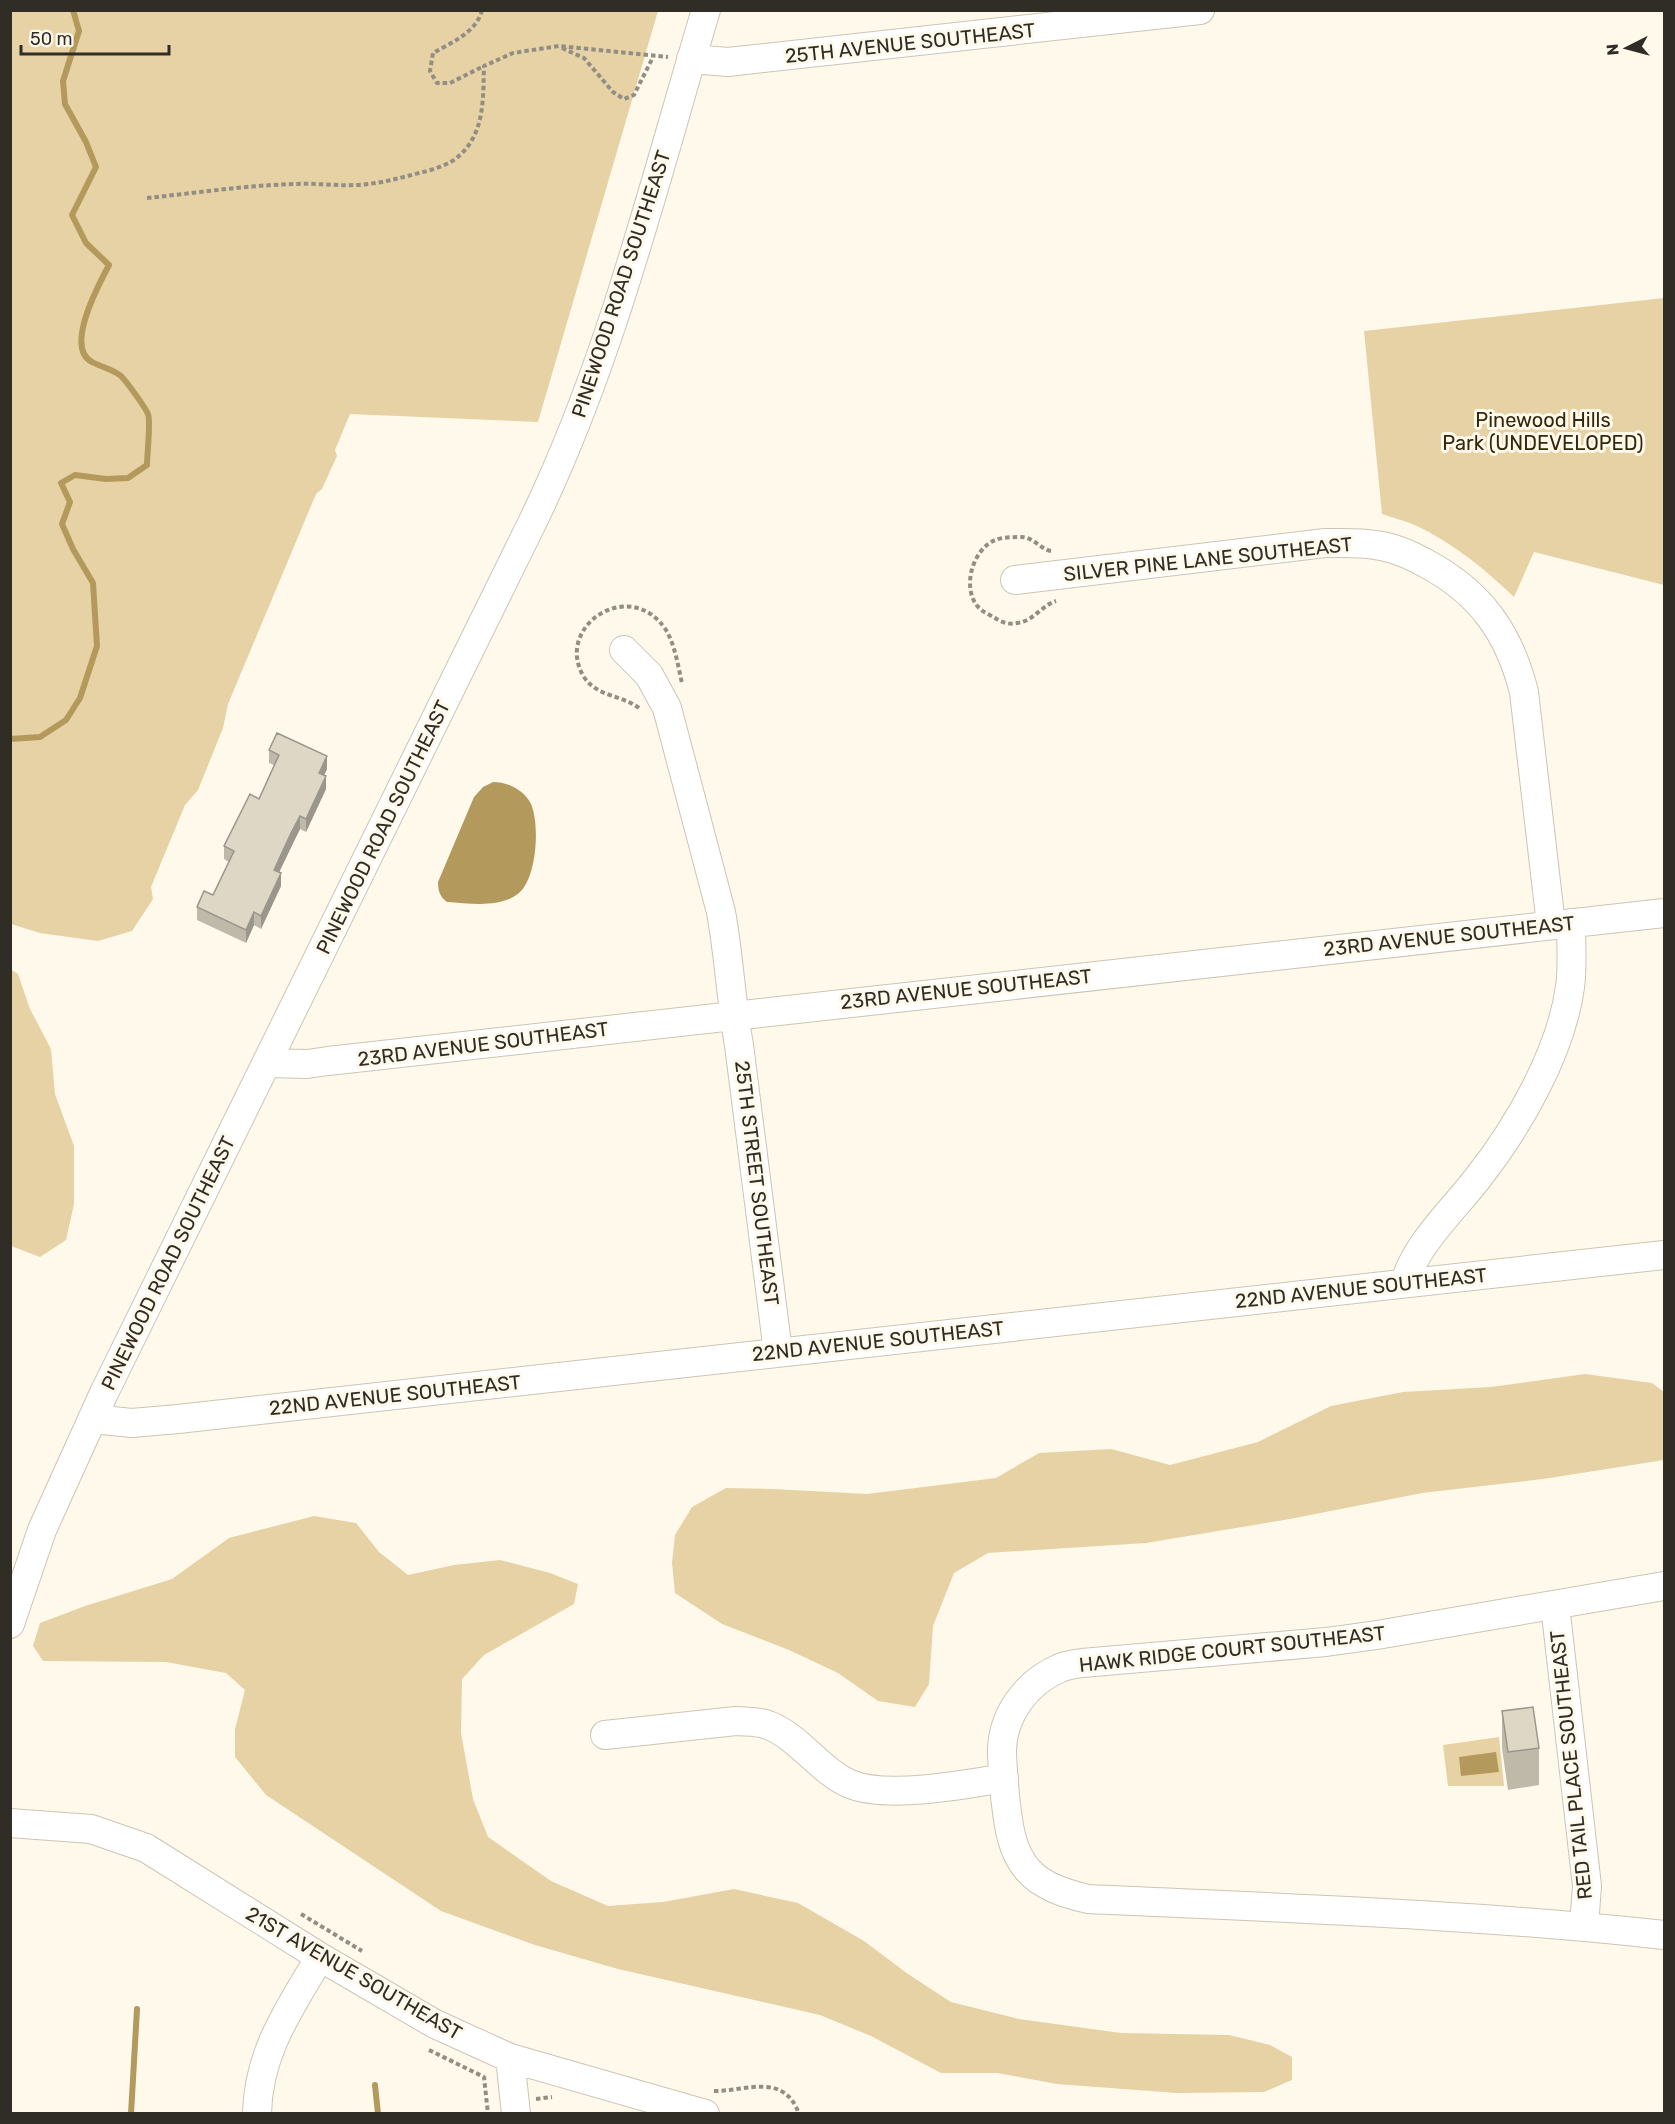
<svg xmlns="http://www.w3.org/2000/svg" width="1675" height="2124" viewBox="0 0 1675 2124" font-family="Rubik,sans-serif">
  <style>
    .green { fill: #e6d2a4 }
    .water { fill: #b39a5c }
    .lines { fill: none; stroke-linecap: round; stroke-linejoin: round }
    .stream { stroke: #b39a5c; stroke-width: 6 }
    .minor-casing { stroke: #ccc5b4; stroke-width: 30 }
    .path { stroke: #938e84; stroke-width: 4; stroke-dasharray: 4.5 3; stroke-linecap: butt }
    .minor { stroke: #fff; stroke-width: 28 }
    .wall { fill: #bfb9aa }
    .shaded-wall { fill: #9b968b }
    .building { fill: #ded7c6; stroke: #9b968b; stroke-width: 1.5 }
    .labels { text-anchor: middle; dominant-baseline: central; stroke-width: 6; stroke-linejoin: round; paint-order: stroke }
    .street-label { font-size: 20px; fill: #302d27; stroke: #fff9eb }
    .park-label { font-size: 20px; fill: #33280b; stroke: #fff9eb }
  </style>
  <rect width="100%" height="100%" fill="#fff9eb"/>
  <path class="green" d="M10,11H658L538,422L350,414L335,450L337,456L322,489L316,494L228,704L223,728L198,790L185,805L151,887L153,899L132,931L98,941L40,933L11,924Z
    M1664,298V585L1534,552L1514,597C1485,569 1454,544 1417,526C1406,521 1393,518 1382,514L1364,331Z
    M10,969L18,974L30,1009L51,1049L55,1094L74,1146V1204L66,1240L40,1257L11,1246Z
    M1585,1374L1652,1383L1664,1392V1460L1543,1479L1422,1493L1290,1519L1146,1543L988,1553L954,1573L933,1626L929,1684L915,1707L878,1701L838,1673L789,1650L722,1624L675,1593L672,1563L675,1535L692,1507L726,1488L773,1489L867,1494L996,1478L1039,1453L1111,1449L1170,1465L1258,1442L1331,1406L1403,1392L1491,1387Z
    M314,1516L356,1523L379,1552L408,1575L454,1565L500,1560L550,1573L578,1584L574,1604L484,1655L462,1679L461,1733L473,1799L488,1837L551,1881L608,1906L663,1902L734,1889L798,1903L864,1941L908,1974L951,2002L1019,2019L1121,2033L1229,2035L1270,2045L1292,2057V2080L1264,2092L1177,2093L1057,2084L997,2073H941L871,2036L820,2015L618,1969L535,1945L441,1911L266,1795L235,1757V1729L245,1690L226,1673L166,1662L43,1661L33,1646L40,1623L85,1606L172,1579L229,1538Z
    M1499,1737L1504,1786H1448L1443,1745Z"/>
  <path class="water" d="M493,782C508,782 524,790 531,804C540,824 537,878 519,893C499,909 470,903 447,902C440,897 438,891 438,882L474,797L483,787Z
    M1496,1752L1499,1772L1461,1776L1459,1757Z"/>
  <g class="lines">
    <path class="stream" d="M10,739L40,737L66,720L80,698L97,646L93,583L73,549L62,524L70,502L61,483L75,475L106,479L128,478L147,465C147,454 151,422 148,414C145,407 127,382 121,376C113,369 101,367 92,362C64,348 99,284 109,265L86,243L72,215L96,167L86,142L65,104L63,81L79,31L73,10
      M375,2085L378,2114
      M131,2114L137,2009"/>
    <g class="minor-casing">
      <path id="minor" d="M691,59L728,62L1200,10
        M1015,580L1325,543C1342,543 1358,542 1375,545C1393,547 1411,555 1427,564C1481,593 1509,633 1524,692L1551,925
        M624,650L649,675L667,708L721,912C729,956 731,1001 739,1045L778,1352
        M268,1063L307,1064L328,1061L1664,913
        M1405,1283C1414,1246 1454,1209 1477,1179C1518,1127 1561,1053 1570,987C1573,966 1571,944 1571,923
        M92,1419L132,1423L178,1419L1664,1255
        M1664,1586L1377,1635L1326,1642L1082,1663C1075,1664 1066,1665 1060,1668C1027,1682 1003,1714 1002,1750C1002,1765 1004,1781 1005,1796C1008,1821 1010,1849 1027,1869C1042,1887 1067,1894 1088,1899C1281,1908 1473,1914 1664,1935
        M1555,1605L1587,1886L1584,1926
        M10,1624L42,1530L104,1393L533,521C612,358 654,182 706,10
        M605,1735L736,1721C747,1722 758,1721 768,1725C798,1736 820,1771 850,1784C886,1799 964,1785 1004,1778
        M10,1823L91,1829L146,1848L320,1957L435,2024L510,2058L705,2114
        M510,2058L516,2114
        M257,2114C258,2052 290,2008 320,1957"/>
    </g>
    <path class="path" d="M482,10C477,32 451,43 433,53L430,71L437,83H450L484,66
      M562,48L584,58L613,92L624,99L634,95L654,55
      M147,198C197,193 247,185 297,184C316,183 336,186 356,185C379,184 400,178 423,172C435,169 451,164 460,155C485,132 483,98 484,66L513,53L559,46L668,57
      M1051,551C1040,549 1035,538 1022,537C1015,537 1002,537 995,540C972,550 961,589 979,608C983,612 990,615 995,618C1001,622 1009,625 1017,623C1034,621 1041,606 1056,601
      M639,708C622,695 597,697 584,677C553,627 630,575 666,630C675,645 678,666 682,683
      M301,1914L362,1951
      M429,2050L484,2077L488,2114
      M714,2091C747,2091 784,2072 799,2114
      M536,2099L552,2097"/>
    <use href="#minor" class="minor"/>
  </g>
  <path class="wall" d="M269,750L327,769L324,776L326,789L306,832L300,829L291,846L279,872L281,886L261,929L254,925L246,943L197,920V907L213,895L229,862L224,859V846L259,799L274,765L269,763Z
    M1502,1711L1539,1748V1785L1508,1790L1502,1748Z"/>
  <path class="shaded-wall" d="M327,756V769L319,786V773Z
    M326,776V789L306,832V819Z
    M300,816V829L274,883V870Z
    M281,873V886L261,929V916Z
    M254,912V925L246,943V930Z"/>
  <path class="building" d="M277,733L327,756L319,773L326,776L306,819L300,816L291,833L274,870L281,873L261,916L254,912L246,930L197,907L204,891L213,895L234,851L224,846L250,794L259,799L279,755L269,750Z
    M1533,1707L1539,1748L1508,1752L1502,1711Z"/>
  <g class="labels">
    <g class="street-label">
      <text transform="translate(910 43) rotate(-6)">25TH AVENUE SOUTHEAST</text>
      <text transform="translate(621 284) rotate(-72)">PINEWOOD ROAD SOUTHEAST</text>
      <text transform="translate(1208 559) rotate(-6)">SILVER PINE LANE SOUTHEAST</text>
      <text transform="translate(383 827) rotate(-64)">PINEWOOD ROAD SOUTHEAST</text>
      <text transform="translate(1449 936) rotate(-6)">23RD AVENUE SOUTHEAST</text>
      <text transform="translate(966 989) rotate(-6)">23RD AVENUE SOUTHEAST</text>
      <text transform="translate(483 1044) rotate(-7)">23RD AVENUE SOUTHEAST</text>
      <text transform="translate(757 1183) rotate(83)">25TH STREET SOUTHEAST</text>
      <text transform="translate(168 1263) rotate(-64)">PINEWOOD ROAD SOUTHEAST</text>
      <text transform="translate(1361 1288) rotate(-6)">22ND AVENUE SOUTHEAST</text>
      <text transform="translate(878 1341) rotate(-6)">22ND AVENUE SOUTHEAST</text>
      <text transform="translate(395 1395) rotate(-6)">22ND AVENUE SOUTHEAST</text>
      <text transform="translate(1232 1649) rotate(-6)">HAWK RIDGE COURT SOUTHEAST</text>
      <text transform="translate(1571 1765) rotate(-96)">RED TAIL PLACE SOUTHEAST</text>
      <text transform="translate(354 1973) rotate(30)">21ST AVENUE SOUTHEAST</text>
    </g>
    <g class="park-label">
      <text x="1543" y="420">Pinewood Hills<tspan x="1543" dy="23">Park (UNDEVELOPED)</tspan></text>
    </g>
  </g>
  <rect width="1675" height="2124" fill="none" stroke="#302d27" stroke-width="24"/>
  <g transform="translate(1627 48) rotate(264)" stroke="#fff9eb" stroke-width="4.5" paint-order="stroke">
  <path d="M0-4.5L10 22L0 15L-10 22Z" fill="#302d27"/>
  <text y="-9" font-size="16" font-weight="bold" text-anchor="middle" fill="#302d27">N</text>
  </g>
  <path d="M21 45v9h148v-9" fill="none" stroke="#302d27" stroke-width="3"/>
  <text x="30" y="45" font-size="18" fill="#302d27" stroke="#fff9eb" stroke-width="4.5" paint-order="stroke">50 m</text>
</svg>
